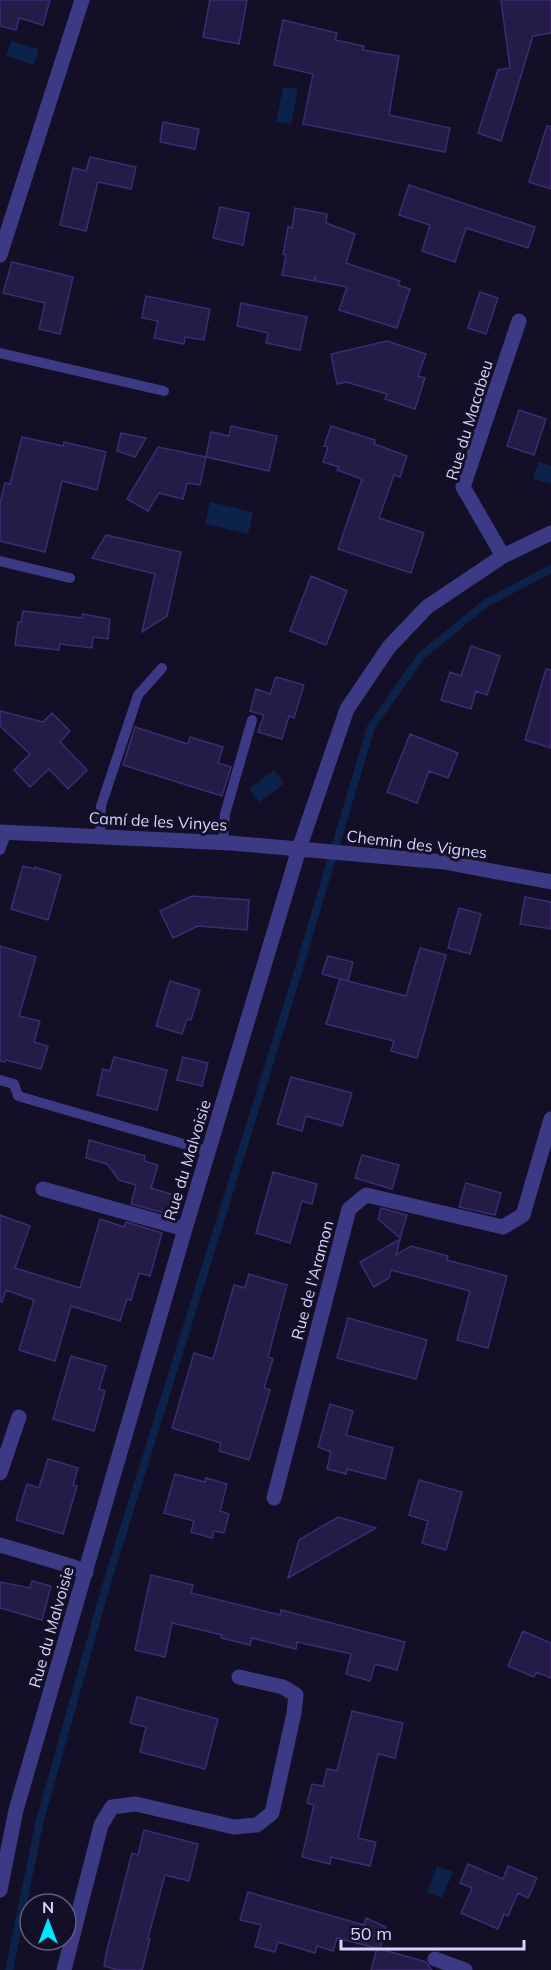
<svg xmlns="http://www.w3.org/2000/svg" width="551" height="1970" viewBox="0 0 551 1970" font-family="Mulish,sans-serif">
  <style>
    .water { fill: #0c2248 }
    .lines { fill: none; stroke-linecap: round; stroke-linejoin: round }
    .stream { stroke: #0c2248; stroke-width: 8 }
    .building { fill: #241b47; stroke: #3b2d73; stroke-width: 1.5 }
    .lane { stroke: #3d3a85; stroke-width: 10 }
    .street { stroke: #3d3a85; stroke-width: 15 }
    .labels { text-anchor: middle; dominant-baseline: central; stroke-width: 6; stroke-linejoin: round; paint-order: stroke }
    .street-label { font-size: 16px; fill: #d9d4ff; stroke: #130f26 }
  </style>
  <rect width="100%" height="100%" fill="#130f26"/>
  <path class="water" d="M11,41L39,49L34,65L6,56Z
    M283,87L298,89L291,124L276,122Z
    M539,462L551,466V484L533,479Z
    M210,502L253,512L248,534L205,524Z
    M274,770L284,784L259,802L249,789Z
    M437,1866L453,1872L442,1898L427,1892Z"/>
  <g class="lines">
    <path class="stream" d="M9,1970L40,1820L106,1586L297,975L371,727L421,656L486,603L551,569"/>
  </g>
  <path class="building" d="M0,0H50L43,25L19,18L16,30L0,26Z
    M210,0H247L239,44L203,37Z
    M501,0H551V33L533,36L501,141L478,133L498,70L510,68Z
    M283,20L337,33L335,40L364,46L363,50L399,56L389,115L450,128L445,152L303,124L313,74L274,65Z
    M163,122L199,129L195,149L160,142Z
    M547,126H551V189L529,182Z
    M90,157L136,167L131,189L98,182L86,231L60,225L73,168L86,171Z
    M409,185L535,227L528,248L466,228L455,262L422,251L430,225L399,215Z
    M220,207L249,213L243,245L213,238Z
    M295,208L327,214L326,223L355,234L346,263L400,281L398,285L410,289L397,328L339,310L347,287L316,281L315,276L314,281L282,275L286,255L283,254L288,227L292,228Z
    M12,262L73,277L60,334L39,329L45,303L3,293Z
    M480,292L498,298L486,334L468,328Z
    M146,296L210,309L204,340L185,337L184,344L154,338L158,321L142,318Z
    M241,303L307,317L300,350L266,343L268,333L237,326Z
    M387,341L426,354L418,376L425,378L415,409L385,399L387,394L346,382L337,384L331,354Z
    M519,410L546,419L534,455L507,446Z
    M231,426L277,436L269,471L206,457L200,485L187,483L183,499L159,493L148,511L127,499L158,447L206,457L211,432L229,436Z
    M331,426L375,440L374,444L407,456L400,477L394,475L379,518L424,533L411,573L338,549L362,479L337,470L339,467L323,462L328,447L324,446Z
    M121,433L146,438L135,457L117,451Z
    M22,437L63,446L64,442L106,452L97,490L62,481L45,552L0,541V503L5,483L10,484Z
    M106,535L181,552L167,616L142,632L155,574L92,558Z
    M311,576L347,591L326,645L290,631Z
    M23,611L82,618L83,614L110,619L108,639L93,637L92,648L60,644L59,650L15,645L18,622H21Z
    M471,646L500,656L487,695L476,691L471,709L441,700L450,672L461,676Z
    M546,669L551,670V748L525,740Z
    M276,677L304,685L294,718L289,716L282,739L258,732L264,715L250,711L256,689L270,694Z
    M0,711L43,722L52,713L70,731L60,742L87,770L68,789L49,769L30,787L14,770L30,754L0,726Z
    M135,727L188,744L190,737L223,747L218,763L231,767L222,796L123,765Z
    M410,734L458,753L448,778L429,771L417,803L387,792Z
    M23,866L35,869V867L61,875L48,920L11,909Z
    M192,896L249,900L247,930L198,926L173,938L160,911Z
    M525,897L551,902V929L520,924Z
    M459,908L481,914L470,954L448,948Z
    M0,946L36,957L19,1016L40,1021L34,1042L48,1046L41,1069L6,1060L5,1062L0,1061Z
    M420,948L446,955L417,1058L391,1051L394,1041L326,1024L340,979L406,996Z
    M328,956L353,962L348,981L322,974Z
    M170,981L200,990L191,1020L187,1019L182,1034L156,1026Z
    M114,1057L167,1070L157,1110L97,1095L103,1069L110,1071Z
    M183,1057L208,1063L202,1086L177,1080Z
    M291,1077L352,1093L342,1126L306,1116L302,1131L277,1124Z
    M89,1140L145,1156L144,1161L158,1165L151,1188L174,1195L168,1214L131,1204L136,1185L119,1180L107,1164L86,1158Z
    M362,1155L399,1165L392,1189L355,1178Z
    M273,1172L317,1184L312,1204L302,1201L290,1243L256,1233Z
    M466,1183L501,1193L495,1215L459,1207Z
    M381,1208L407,1215L400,1238L378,1219Z
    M0,1215L30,1226L15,1268L80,1288L100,1219L124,1227L126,1222L162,1233L150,1276L139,1273L131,1300L127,1299L120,1321L71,1306L55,1361L19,1350L34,1300L6,1290L2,1302H0Z
    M400,1239L396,1255L411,1246L448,1256L447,1260L507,1276L488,1348L457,1340L470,1291L391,1270L389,1278L374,1287L360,1262Z
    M249,1274L287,1285L268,1357L273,1359L264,1388L270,1390L249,1460L219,1451L221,1443L172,1428L194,1353L213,1359L234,1285L245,1288Z
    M348,1318L427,1340L416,1379L337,1358Z
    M71,1356L106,1366L99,1389L105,1391L94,1431L53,1419Z
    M330,1404L353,1411L346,1435L393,1448L385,1479L347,1469L346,1474L327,1469L331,1452L318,1447Z
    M48,1459L78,1468L73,1485L77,1486L63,1534L16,1520L27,1484L39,1488Z
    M175,1474L205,1482L206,1478L227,1484L220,1511L229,1514L224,1533L214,1531L212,1538L191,1532L194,1521L164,1513Z
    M419,1480L462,1492L446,1550L422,1543L428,1521L409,1515Z
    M338,1517L376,1528L288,1578L299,1540Z
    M151,1575L193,1585L191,1593L280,1615L281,1610L405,1642L397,1670L375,1664L370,1681L346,1674L351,1654L297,1642L296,1649L252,1638L250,1645L221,1638L222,1635L172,1623L165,1657L135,1650Z
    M32,1581L51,1586L42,1620L0,1608V1582L30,1588Z
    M523,1631L551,1643V1678L536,1672L534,1677L508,1666Z
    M137,1697L218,1719L205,1769L140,1752L146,1727L130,1723Z
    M352,1711L403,1723L395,1758L378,1754L358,1838L376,1842L370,1866L331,1857L330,1864L302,1857L314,1805L307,1803L312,1784L323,1786L327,1769L337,1771Z
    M144,1830L198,1844L189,1881L165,1875L148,1938L150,1939L142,1970H118L104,1966L107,1950L132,1853L138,1855Z
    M468,1864L503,1879L508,1866L537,1878L528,1898L518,1893L508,1916L504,1914L498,1929L461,1913L472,1888L460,1883Z
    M248,1892L364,1925L366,1918L386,1927L380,1949L337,1938L333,1951L317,1946L315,1953L278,1942L275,1952L255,1947L261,1925L240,1920Z
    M377,1948L426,1962L432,1970H371Z"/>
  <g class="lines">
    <path class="lane" d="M0,353L164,391
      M0,561L70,578
      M100,837L101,806L138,695L162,668
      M223,842L225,814L252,720
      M0,850L7,832
      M0,1080L14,1084L18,1096L208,1151"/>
    <path class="street" d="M0,255L82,0
      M503,556L463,487L519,321
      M0,832L231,843L444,862L551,882
      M43,1189L185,1229
      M0,1473L19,1417
      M274,1498L349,1209L366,1195L503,1227L523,1215L551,1119
      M0,1545L74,1567L86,1573
      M0,1890L16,1810L185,1229L299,849L347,709L389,647L427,607L503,556L551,533
      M435,1959L465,1970
      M64,1970L101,1825L112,1807L136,1804L234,1827L257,1825L272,1813L294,1713L296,1695L283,1687L239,1677"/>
  </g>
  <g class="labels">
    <g class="street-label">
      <text transform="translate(469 420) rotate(-73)">Rue du Macabeu</text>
      <text transform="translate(158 821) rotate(3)">Camí de les Vinyes</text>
      <text transform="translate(417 844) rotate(7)">Chemin des Vignes</text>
      <text transform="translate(187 1160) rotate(-73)">Rue du Malvoisie</text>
      <text transform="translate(312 1280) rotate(-75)">Rue de l'Aramon</text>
      <text transform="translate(51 1627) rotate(-74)">Rue du Malvoisie</text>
    </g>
  </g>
  <g transform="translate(48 1922)"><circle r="28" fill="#130f26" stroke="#625e7d" stroke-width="1.5"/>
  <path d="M0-4.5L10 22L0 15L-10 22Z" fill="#00e5ff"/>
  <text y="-9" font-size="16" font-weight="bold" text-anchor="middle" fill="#d9d4ff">N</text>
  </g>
  <path d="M341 1940v9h183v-9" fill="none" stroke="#d9d4ff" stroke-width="3"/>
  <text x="350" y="1940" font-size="18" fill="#d9d4ff" stroke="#130f26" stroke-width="4.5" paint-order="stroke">50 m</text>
</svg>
